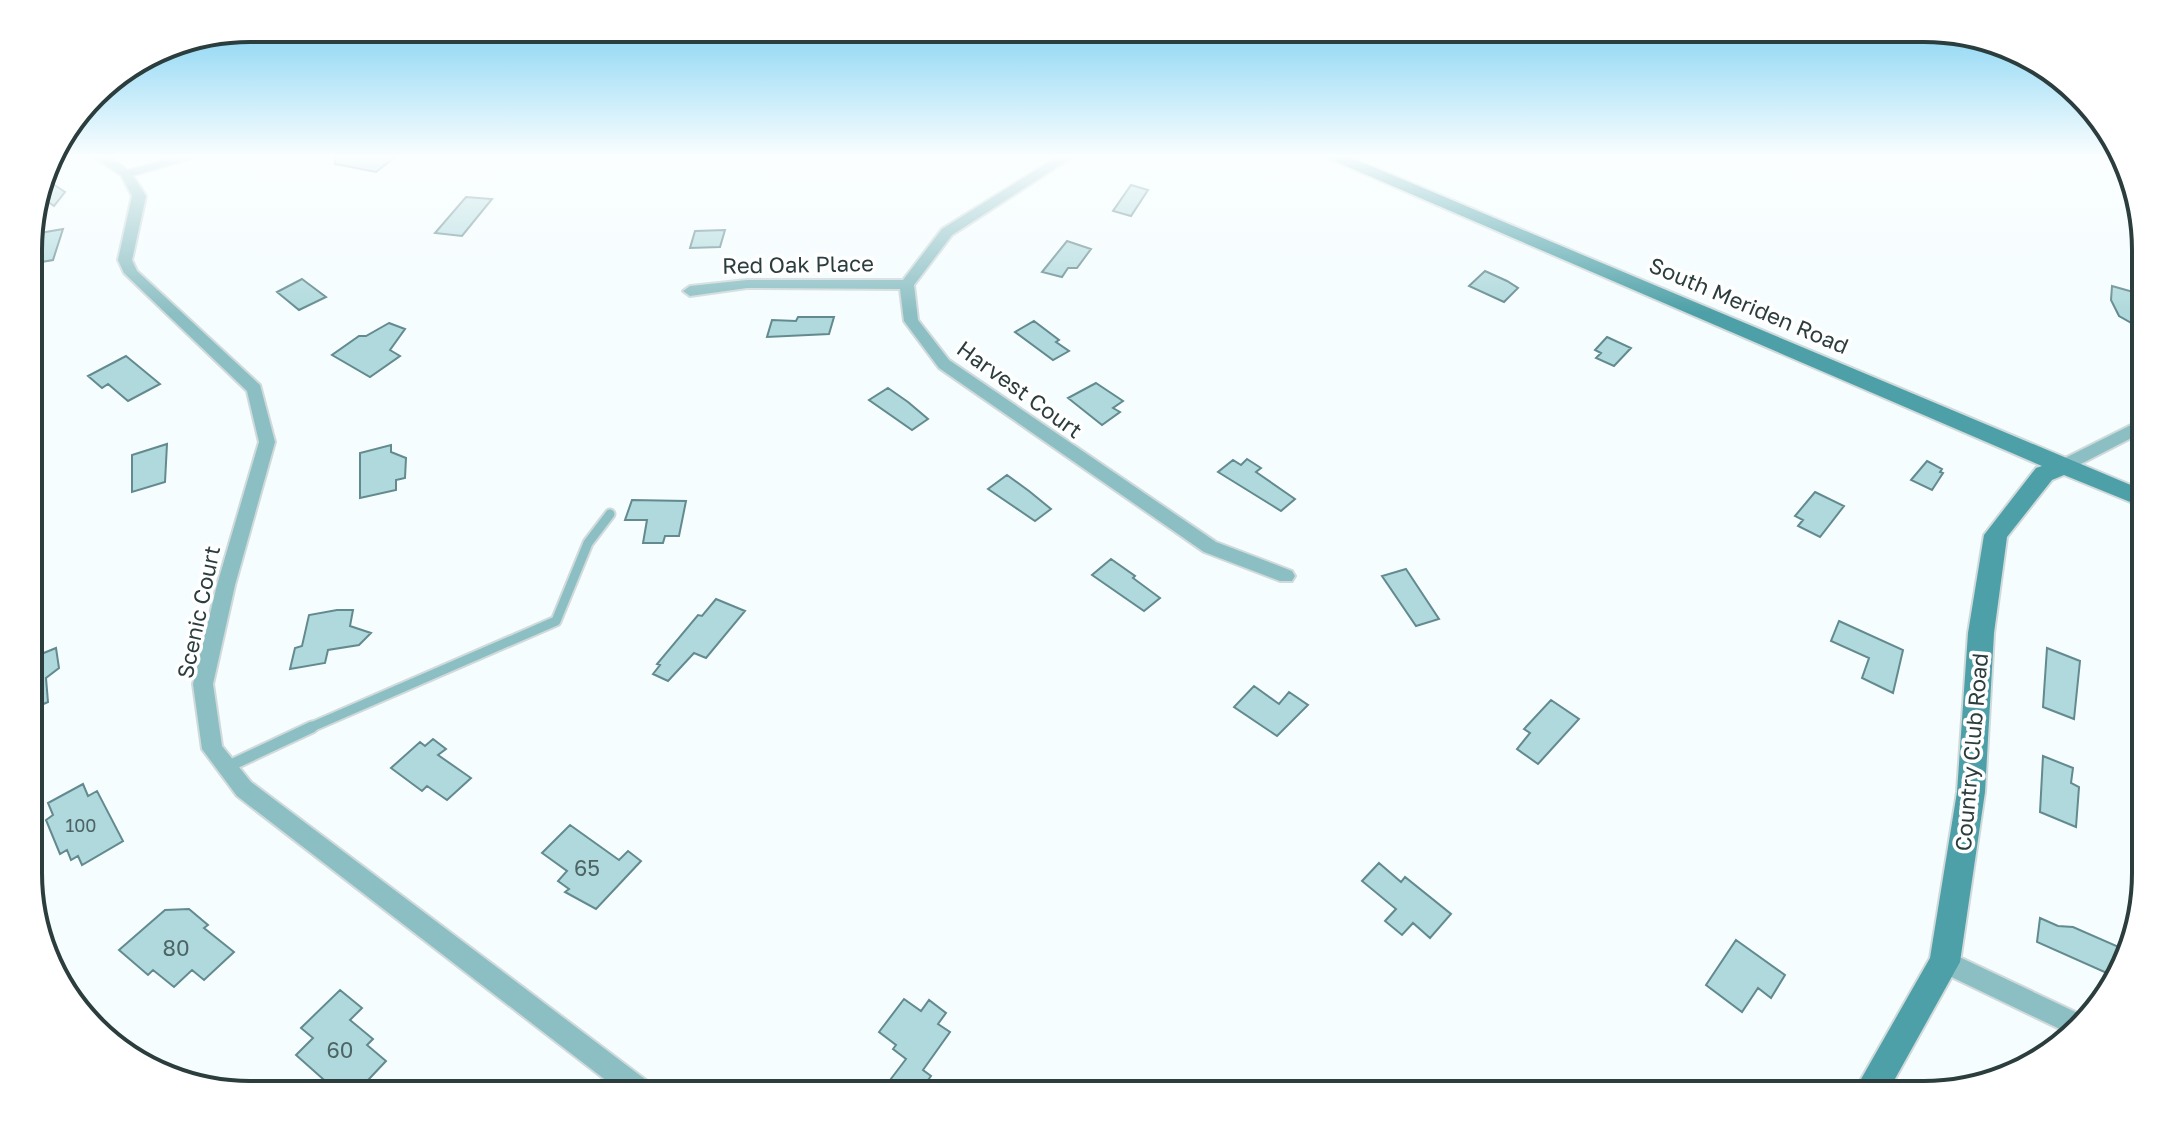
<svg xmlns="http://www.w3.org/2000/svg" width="2174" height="1123" viewBox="0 0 2174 1123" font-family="'Golos Text',sans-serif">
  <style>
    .building { fill: #afd9dc; stroke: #638a8e; stroke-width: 2 }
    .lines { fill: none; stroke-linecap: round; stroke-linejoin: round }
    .lane-far2-casing { stroke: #d1dadb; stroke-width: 10 }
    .lane-far1-casing { stroke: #d1dadb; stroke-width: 13 }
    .lane-casing { stroke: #d1dadb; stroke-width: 15 }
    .street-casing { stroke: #d1dadb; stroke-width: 4 }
    .secondary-casing { stroke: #d1dadb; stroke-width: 4 }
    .lane-far2 { stroke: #8cbfc3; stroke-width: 7 }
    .lane-far1 { stroke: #8cbfc3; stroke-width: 9 }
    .lane { stroke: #8cbfc3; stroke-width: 11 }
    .street { fill: #8cbfc3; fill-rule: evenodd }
    .secondary { fill: #4da0a7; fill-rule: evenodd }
    .labels { text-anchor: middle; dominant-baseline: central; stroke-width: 7; stroke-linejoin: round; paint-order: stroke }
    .number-label { font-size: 18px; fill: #4d6466 }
    .street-label { font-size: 22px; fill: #2c3d3e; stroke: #fff }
    .near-number-label { font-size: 22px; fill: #4d6466 }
    .rim { fill: none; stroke: #2c3d3e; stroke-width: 4 }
  </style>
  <rect width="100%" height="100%" fill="#f5fdfe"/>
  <path class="building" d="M336,156H396L376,172L335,164Z
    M44,178L65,192L54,206L39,196Z
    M1131,185L1148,190L1131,216L1113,211Z
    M466,197L492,199L462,236L435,233Z
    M63,229L53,260L30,264L40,233Z
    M725,230L720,247L690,248L695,231Z
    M1067,241L1091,249L1077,268H1068L1062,277L1042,272Z
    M1485,271L1507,281L1518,288L1504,302L1469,286Z
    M302,279L326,297L299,310L277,292Z
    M2112,286L2144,295V330L2119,316L2111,300Z
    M798,317H834L829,334L767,337L772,320L796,321Z
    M1034,321L1059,340L1056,342L1069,351L1053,360L1015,332Z
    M389,323L405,329L390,350L400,356L370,377L332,355L359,336H366Z
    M1607,337L1631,348L1614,366L1596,358L1601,353L1595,350Z
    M126,356L160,384L128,401L108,384L102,388L88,376Z
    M1096,383L1123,401L1113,408L1120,412L1102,425L1068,398Z
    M888,388L908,402L928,419L912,430L869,400Z
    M167,444L165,482L132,492V455Z
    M391,445V452L406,458L405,478L396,480V490L360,498V453Z
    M1247,459L1261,468L1256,472L1295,499L1281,511L1218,472L1233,460L1241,465Z
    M1927,461L1942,469L1940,472L1943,473L1932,490L1911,480Z
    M1007,475L1029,491L1051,509L1035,521L988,489Z
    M1815,492L1844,506L1820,537L1798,526L1803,520L1795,516Z
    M632,500L686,501L679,536H665L663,543H643L647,520H625Z
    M1111,559L1135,576L1133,578L1160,598L1144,611L1092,575Z
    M1406,569L1439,619L1416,626L1382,576Z
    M716,599L745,611L706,658L694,653L668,681L653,674L660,665L657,664L698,615L702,616Z
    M337,610H353L350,626L371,633L359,645L328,650L325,663L290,669L295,648L302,646L309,615Z
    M1839,621L1903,650L1893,693L1862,678L1869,658L1831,641Z
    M56,648L59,668L46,678L48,702L30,710L29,659Z
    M2047,648L2080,661L2074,719L2043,707Z
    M1254,686L1279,704L1289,692L1308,705L1277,736L1234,707Z
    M1551,700L1579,719L1538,764L1517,749L1530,733L1524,729Z
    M433,739L446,749L438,755L471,778L447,800L427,786L422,791L391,768L420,742L425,746Z
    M2043,756L2073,768L2071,783L2079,787L2076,827L2040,812Z
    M83,784L88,796L97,791L123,841L82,865L78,856L71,860L67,850L60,854L46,820L53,815L48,803Z
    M570,825L619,860L628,851L641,861L596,909L565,892L569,889L558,881L567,871L542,853Z
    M1379,863L1401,882L1405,877L1451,914L1430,938L1413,923L1402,935L1385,921L1396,909L1362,881Z
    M189,909L208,925L204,928L234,952L204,980L192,970L174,987L153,970L148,975L119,950L165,910Z
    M2040,918L2058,926L2073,927L2128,951L2123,972L2118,978L2037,942Z
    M1736,940L1785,975L1771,998L1758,988L1742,1012L1706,985Z
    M340,990L362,1008L350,1020L373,1039L367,1045L386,1061L354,1095H341L296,1055L313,1038L301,1028Z
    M904,999L921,1011L929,1000L946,1013L938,1024L950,1032L923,1070L931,1076L917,1095H892L884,1088L906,1059L893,1049L896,1045L879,1032Z"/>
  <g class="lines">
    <g class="lane-far2-casing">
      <path id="lane-far2" d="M127,174L189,156"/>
    </g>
    <g class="lane-far1-casing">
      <path id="lane-far1" d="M307,729L556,621L588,543L610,514"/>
    </g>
    <g class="lane-casing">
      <path id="lane" d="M227,767L312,727"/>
    </g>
    <g class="street-casing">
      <path id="street" d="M91,156C120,156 132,172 146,196L132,260L137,271L260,385L275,442L235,585L213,684L222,746L251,782L654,1086L657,1095H625L237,796L202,749L193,684L217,585L259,442L247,391L124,273L118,260L132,196L121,175Z
        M1059,156H1074L952,235L914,285L918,320L949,360L1216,542L1292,571L1295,576L1292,581H1280L1204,552L939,368L904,321L900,289L747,288L690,296L683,291L690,286L747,280H903L942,229Z
        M2145,418V431L2069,470L2063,472L2055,466L2057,462Z
        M1945,951L1953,954L2084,1016L2068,1033L1937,970L1934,962L1937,954Z"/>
    </g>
    <g class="secondary-casing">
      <path id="secondary" d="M1323,156H1347L2145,491V508L2064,475L2052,480L2007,537L1994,633L1985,792L1960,962L1886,1095H1852L1930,958L1957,792L1968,633L1984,535L2036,468L2042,466Z"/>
    </g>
    <use href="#lane-far2" class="lane-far2"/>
    <use href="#lane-far1" class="lane-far1"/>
    <use href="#lane" class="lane"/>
    <use href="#street" class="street"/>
    <use href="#secondary" class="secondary"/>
  </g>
  <linearGradient id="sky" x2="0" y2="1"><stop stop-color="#76cef1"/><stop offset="0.5" stop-color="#fafeff"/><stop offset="1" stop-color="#fafeff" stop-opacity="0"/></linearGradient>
  <rect width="2174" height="313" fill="url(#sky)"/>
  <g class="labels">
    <g class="number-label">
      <text x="81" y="825">100</text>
    </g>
    <g class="street-label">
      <text transform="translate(798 264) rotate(-1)">Red Oak Place</text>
      <text transform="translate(1749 305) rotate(23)">South Meriden Road</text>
      <text transform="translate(1020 389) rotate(36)">Harvest Court</text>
      <text transform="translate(198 612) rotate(-78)">Scenic Court</text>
      <text transform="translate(1971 752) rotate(-85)">Country Club Road</text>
    </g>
    <g class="near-number-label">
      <text x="587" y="867">65</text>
      <text x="176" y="947">80</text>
      <text x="340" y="1049">60</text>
    </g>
  </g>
  <path d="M0 0H2174V1123H0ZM250 42H1924A208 208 0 0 1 2132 250V873A208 208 0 0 1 1924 1081H250A208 208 0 0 1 42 873V250A208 208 0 0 1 250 42Z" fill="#fff" fill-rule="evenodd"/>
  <path class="rim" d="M250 42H1924A208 208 0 0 1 2132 250V873A208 208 0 0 1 1924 1081H250A208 208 0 0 1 42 873V250A208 208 0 0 1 250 42Z"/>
</svg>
